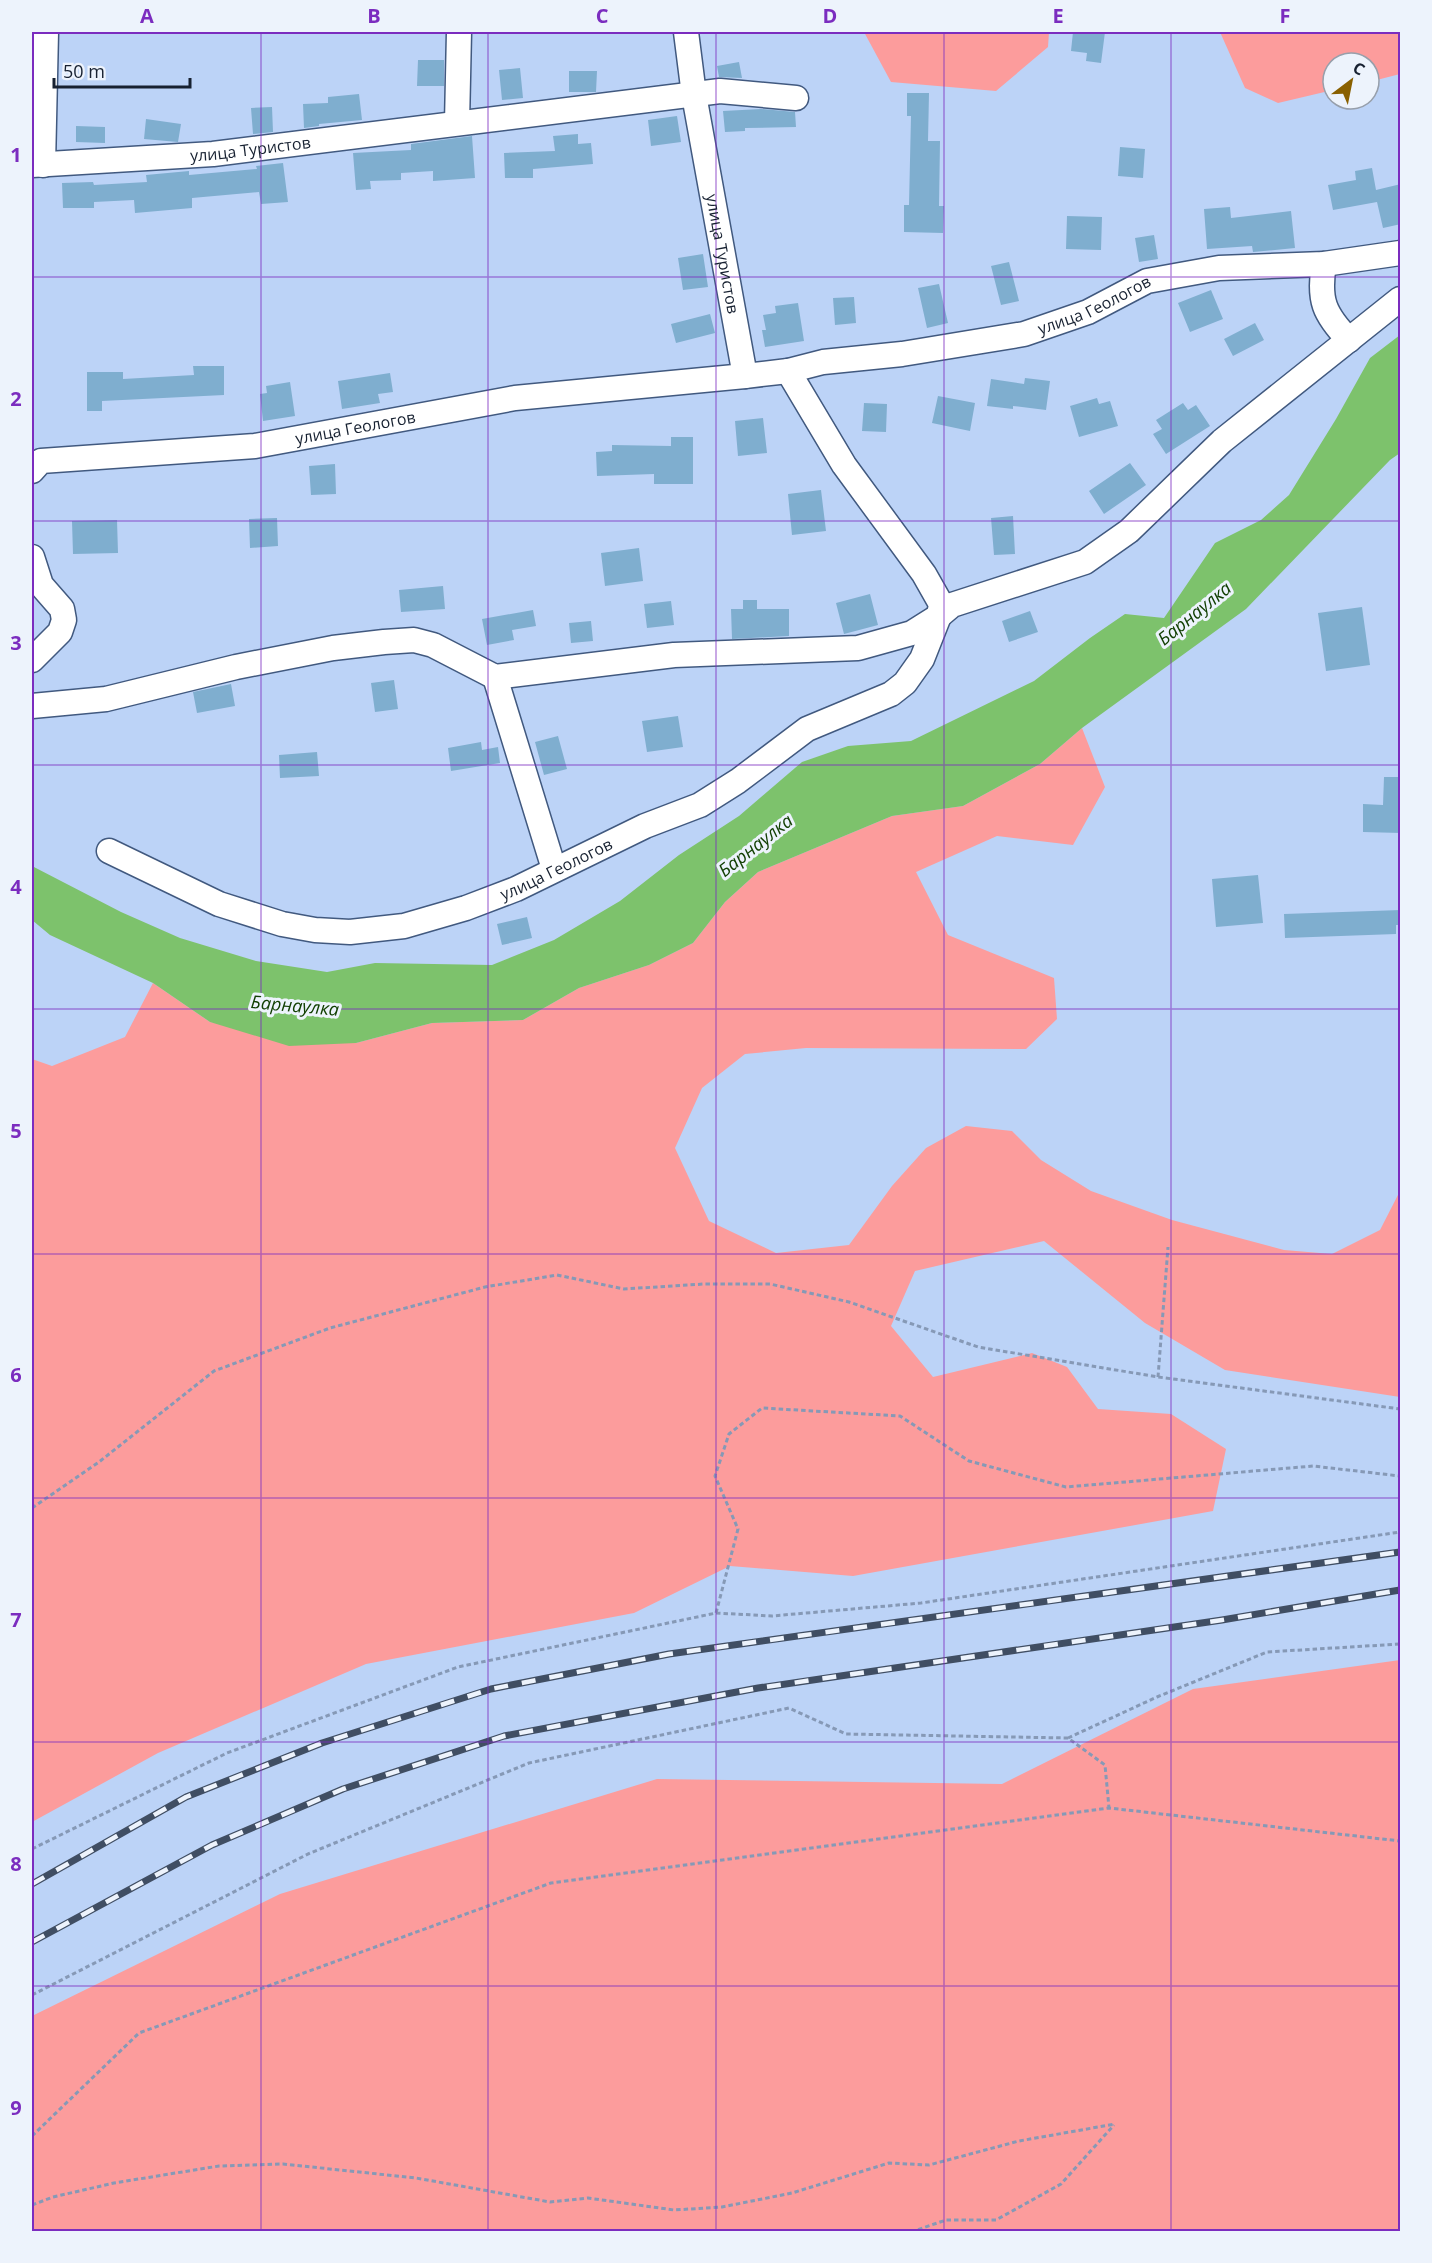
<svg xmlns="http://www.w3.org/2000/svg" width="1432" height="2263" viewBox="0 0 1432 2263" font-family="'Open Sans',sans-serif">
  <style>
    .green { fill: #fc9c9c }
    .water { fill: #7dc26c }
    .building { fill: #7faecf }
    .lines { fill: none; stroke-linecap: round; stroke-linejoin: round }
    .minor-casing { stroke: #41597f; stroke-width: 27 }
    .path { stroke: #8699b6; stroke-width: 3; stroke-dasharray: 4.5 3; stroke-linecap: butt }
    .minor { stroke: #fff; stroke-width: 24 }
    .rail-casing { stroke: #404e63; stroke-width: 7 }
    .rail { stroke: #edf3fc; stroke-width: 4.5; stroke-dasharray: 14; stroke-linecap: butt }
    .grid { fill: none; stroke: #7b2cbf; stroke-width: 1.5; stroke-opacity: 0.55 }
    .labels { text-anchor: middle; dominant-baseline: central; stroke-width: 6; stroke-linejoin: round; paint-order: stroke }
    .street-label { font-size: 16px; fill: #172131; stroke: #edf3fc }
    .water-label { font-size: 18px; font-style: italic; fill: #124003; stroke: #edf3fc }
    .neatline { fill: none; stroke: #7b2cbf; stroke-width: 2 }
    .grid-label { font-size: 20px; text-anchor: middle; font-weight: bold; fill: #7b2cbf }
  </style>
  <rect width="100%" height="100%" fill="#bcd3f7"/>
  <path class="green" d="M864,32H1049L1048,47L996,91L891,82Z
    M1220,32H1400V74L1369,82V63H1333V90L1278,103L1245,88Z
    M1082,728L1105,787L1073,845L997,836L916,872L948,935L1054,978L1057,1019L1026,1049L806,1048L745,1054L702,1088L675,1148L709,1221L776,1253L849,1245L892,1186L926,1148L966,1126L1012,1131L1041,1160L1091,1191L1172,1220L1284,1250L1332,1254L1380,1230L1400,1191V1397L1225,1370L1145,1323L1044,1241L915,1271L891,1326L933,1377L1032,1353L1067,1367L1098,1409L1171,1414L1226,1449L1213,1511L853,1576L730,1566L634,1613L366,1664L158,1753L32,1822V1059L52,1066L125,1037L153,983L210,1022L356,1043L432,1023L523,1020L579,988L649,965L693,943L725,902L758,872L892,816L963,806L1040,764Z
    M1400,1660V2231H32V2016L280,1894L657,1779L1002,1784L1193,1689Z"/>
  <path class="water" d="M1400,335V453L1390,460L1246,609L1082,728L1040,764L963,806L892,816L758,872L725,902L693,943L649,965L579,988L523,1020L432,1023L356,1043L289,1046L210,1022L153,983L50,935L32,920V866L121,912L180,938L256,961L327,972L375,963L492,965L554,940L620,901L679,855L739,816L802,762L848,746L911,741L1034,681L1090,638L1125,614L1164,618L1215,543L1261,520L1289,495L1336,419L1370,358Z"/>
  <path class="building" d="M1073,32H1105L1101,63L1086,61L1087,53L1071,51Z
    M418,60H444V86H417Z
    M739,62L742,78L719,77L717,66Z
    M520,68L523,98L502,100L499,70Z
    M569,71H597L596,92H569Z
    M907,93H929L928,141H940L939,206H944L943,233L904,232V205H909L911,116H907Z
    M359,94L362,120L319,124V126L304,128L303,104L328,103V97Z
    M272,107L273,132L253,134L251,108Z
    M761,109L795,112L796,127L745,128V131L725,132L723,111Z
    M677,116L681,142L651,146L648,120Z
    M146,119L181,124L178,142L144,139Z
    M76,126L105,127V143L76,142Z
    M578,134V144L591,143L593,164L533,169V178H505L504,153L555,151L553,136Z
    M472,136L475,178L433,181V171L401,173V180L370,181L371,189L356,190L353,153L411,150V144Z
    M1120,147L1145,149L1143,178L1118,176Z
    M283,163L288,202L261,204L259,192L192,198V208L135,213L134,200L94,202V208H63L62,183L93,182L94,185L147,182L146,175L189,171V175L257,169L256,166Z
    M1372,168L1376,190L1401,184V224L1383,228L1377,202L1333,210L1328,185L1356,180L1355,171Z
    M1230,207L1231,218L1291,211L1295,248L1253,252L1252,246L1207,249L1204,209Z
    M1067,216L1102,217L1101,250L1066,249Z
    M1154,235L1158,259L1139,262L1135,238Z
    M703,254L708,287L683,290L678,258Z
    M1009,262L1019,301L1001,305L991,266Z
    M939,284L948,323L927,328L918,288Z
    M1211,290L1223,319L1190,332L1178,303Z
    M854,297L856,323L835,325L833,298Z
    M798,303L804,341L765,347L762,330H766L763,315L776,313L775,306Z
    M710,314L715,333L676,343L671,324Z
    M1255,323L1264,340L1233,356L1224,339Z
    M193,366H224V395L102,401V411H87V372H123V379L194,375Z
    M390,373L393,392L378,394L380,403L342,409L338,381Z
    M1025,378L1050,381L1046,410L1013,406V409L987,406L991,379L1024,384Z
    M290,382L295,416L263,421L260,394L267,393L266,386Z
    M938,396L975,403L970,431L932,423Z
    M1097,398L1099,404L1110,401L1118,426L1079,437L1070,406Z
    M864,403L887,404L886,432L862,431Z
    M1183,403L1188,410L1196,405L1210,426L1166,454L1153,434L1162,429L1156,420Z
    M763,418L767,453L738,456L735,421Z
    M671,437H693V484H654V474L597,476L596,452L612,451V445L671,446Z
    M1130,463L1146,485L1104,514L1089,491Z
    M335,464L336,494L311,495L309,466Z
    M821,490L826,531L792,535L788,494Z
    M1013,516L1015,554L994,555L991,518Z
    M277,518L278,546L250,548L249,519Z
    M117,520L118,553L73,554L72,521Z
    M639,548L643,581L605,586L601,553Z
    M443,586L445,609L401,612L399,590Z
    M870,594L878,625L844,634L836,603Z
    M743,600H757V609H789V636L732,639L731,609H743Z
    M671,601L674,625L647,628L644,604Z
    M1362,607L1370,665L1326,671L1318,613Z
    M533,610L536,626L512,630L514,640L487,645L482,619Z
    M1030,611L1038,632L1009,642L1002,621Z
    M591,621L593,641L571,643L569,623Z
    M394,680L398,709L375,712L371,683Z
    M231,684L235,706L197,713L193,692Z
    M678,716L683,747L647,752L642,721Z
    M558,736L567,769L544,775L535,742Z
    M481,742L482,750L498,747L500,763L451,771L448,748Z
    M317,752L319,776L280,778L279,755Z
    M1384,777H1401V833L1363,832V804L1383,805Z
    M1258,875L1263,923L1216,927L1212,879Z
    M1401,910V925H1396V934L1285,938L1284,914Z
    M527,917L532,938L502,945L497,924Z"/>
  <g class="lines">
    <g class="minor-casing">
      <g id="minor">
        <path id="s1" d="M686,32L694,95L745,376"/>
        <path d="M457,123L459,32"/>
        <path id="s2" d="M32,165L213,154L720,91L796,98"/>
        <path d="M43,165L46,32"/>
        <path d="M1324,264C1318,300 1324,314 1349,340"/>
        <path id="s3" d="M32,471L41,461L255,446L515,398L745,376L788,371L823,362L902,354L1024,334L1088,312L1147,281L1219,268L1324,264L1400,253"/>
        <path d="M32,557L41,585L62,609L64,620L60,632L32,660"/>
        <path d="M495,677L554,869"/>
        <path d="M32,706L106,699L236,667L333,648L384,642L414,640L433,645L495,677L674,655L858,648L912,633L939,616L952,605L1085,562L1129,531L1222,441L1400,299"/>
        <path id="s4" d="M109,851L219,904L282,924L315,930L350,932L404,926L466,908L516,889L645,826L700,805L738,781L807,729L891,694L905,683L922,659L939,616L941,604L924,574L844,465L788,371"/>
      </g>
    </g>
    <path class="path" d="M1158,1377L1168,1247
      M32,1508L99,1462L214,1371L330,1328L485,1287L557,1275L624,1289L704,1284H770L849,1302L978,1347L1158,1377L1400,1409
      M716,1613L772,1616L921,1603L1400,1532
      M1068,1738L1157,1697L1267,1652L1400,1644
      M32,1849L227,1753L458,1667L716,1613L738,1529L715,1476L729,1434L762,1408L900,1416L969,1461L1066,1487L1313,1466L1400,1476
      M32,1995L308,1854L529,1763L789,1708L846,1734L1068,1738L1105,1765L1109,1808
      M32,2136L139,2033L551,1883L1109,1808L1400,1841
      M32,2205L53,2197L114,2183L219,2166L283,2164L416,2178L550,2202L588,2198L674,2210L722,2207L792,2193L889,2163L929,2165L1019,2141L1115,2124
      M911,2232L946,2220H996L1061,2184L1114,2125"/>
    <use href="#minor" class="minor"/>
    <g class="rail-casing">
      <path id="rail" d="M32,1884L186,1797L322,1743L491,1689L669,1654L1400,1552
        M32,1942L212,1845L343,1789L504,1736L758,1688L1222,1620L1400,1590"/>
    </g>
    <use href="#rail" class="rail"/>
  </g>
  <path class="grid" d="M261,32V2232M488,32V2232M716,32V2232M944,32V2232M1171,32V2232M32,277H1400M32,521H1400M32,765H1400M32,1009H1400M32,1254H1400M32,1498H1400M32,1742H1400M32,1986H1400"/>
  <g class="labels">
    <g class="street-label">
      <text stroke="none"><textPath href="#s2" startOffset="219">улица Туристов</textPath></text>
      <text stroke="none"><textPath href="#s1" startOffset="225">улица Туристов</textPath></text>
      <text stroke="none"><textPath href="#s3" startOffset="1082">улица Геологов</textPath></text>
      <text stroke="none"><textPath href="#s3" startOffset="330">улица Геологов</textPath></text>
      <text stroke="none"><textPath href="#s4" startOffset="474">улица Геологов</textPath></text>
    </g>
    <g class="water-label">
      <text transform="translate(1194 613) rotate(-39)">Барнаулка</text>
      <text transform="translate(755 845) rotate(-38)">Барнаулка</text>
      <text transform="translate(295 1005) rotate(5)">Барнаулка</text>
    </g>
  </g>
  <rect width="1432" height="2263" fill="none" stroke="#edf3fc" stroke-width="66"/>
  <g transform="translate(1351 81) rotate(32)"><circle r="28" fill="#edf3fc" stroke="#979fab" stroke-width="1.5"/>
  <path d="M0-4.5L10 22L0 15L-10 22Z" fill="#896000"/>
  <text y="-9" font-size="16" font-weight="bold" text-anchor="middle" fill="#172131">С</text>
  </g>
  <path d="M54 78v9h136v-9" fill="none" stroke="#172131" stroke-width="3"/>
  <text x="63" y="78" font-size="18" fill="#172131" stroke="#edf3fc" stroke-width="4.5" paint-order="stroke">50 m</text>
  <rect x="33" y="33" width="1366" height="2197" class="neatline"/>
  <g class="grid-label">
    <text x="147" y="23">A</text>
    <text x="374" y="23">B</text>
    <text x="602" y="23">C</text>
    <text x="830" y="23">D</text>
    <text x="1058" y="23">E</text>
    <text x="1285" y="23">F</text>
    <text x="16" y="162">1</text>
    <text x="16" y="406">2</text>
    <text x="16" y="650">3</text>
    <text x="16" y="894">4</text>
    <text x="16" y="1138">5</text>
    <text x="16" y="1382">6</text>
    <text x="16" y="1627">7</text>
    <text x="16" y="1871">8</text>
    <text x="16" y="2115">9</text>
  </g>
</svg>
